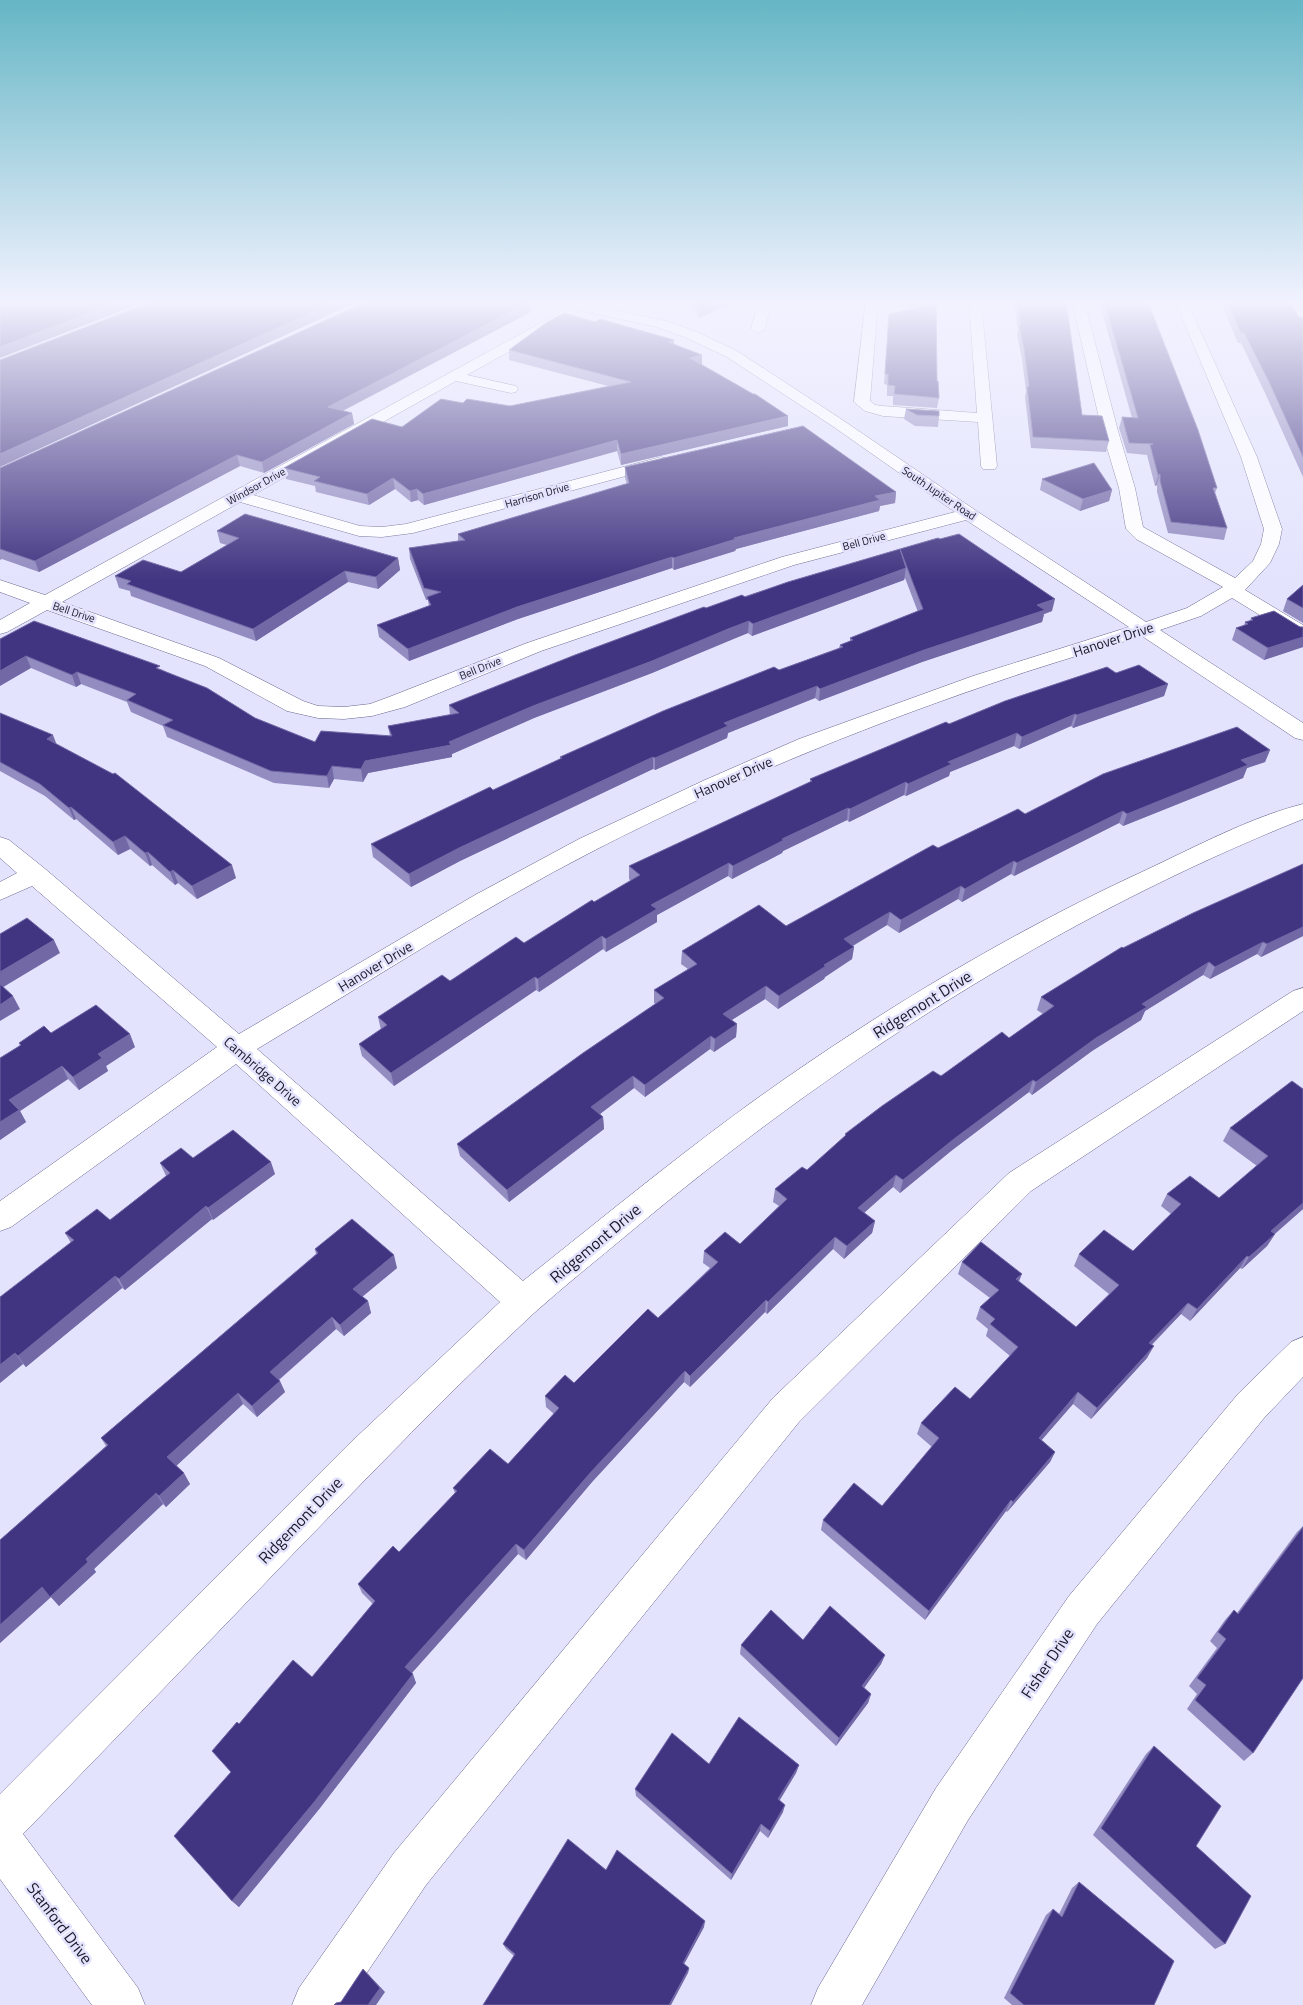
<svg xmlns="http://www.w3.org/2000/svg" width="1303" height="2005" viewBox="0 0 1303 2005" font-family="'Titillium Web',sans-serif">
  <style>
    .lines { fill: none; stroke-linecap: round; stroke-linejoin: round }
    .minor-casing { stroke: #67658c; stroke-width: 1 }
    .minor { fill: #fff; fill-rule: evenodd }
    .wall { fill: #928cc0 }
    .shaded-wall { fill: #7268a6 }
    .building { fill: #413481; stroke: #7268a6 }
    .labels { text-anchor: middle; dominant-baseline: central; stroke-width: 5; stroke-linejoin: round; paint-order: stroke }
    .far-street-label { font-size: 11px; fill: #191827; stroke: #e3e3fe }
    .street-label { font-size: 14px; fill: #191827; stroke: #e3e3fe }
    .near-street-label { font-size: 16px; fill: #191827; stroke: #e3e3fe }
  </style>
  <rect width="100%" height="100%" fill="#e3e3fe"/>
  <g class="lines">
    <g class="minor-casing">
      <path id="minor" d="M549,301H572L666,321L697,332L737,351L841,419L975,510L1146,622L1187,608L1223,587L1136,539L1126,529L1119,488L1102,431L1072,301H1084L1118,431L1135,488L1143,527L1235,578L1253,561L1261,544L1264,529L1241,457L1175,301H1187L1257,457L1282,529L1279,544L1270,563L1245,590L1303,625V639L1296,637L1232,598L1201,616L1160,630L1303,723V740L1295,738L1142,636C1090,652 1038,667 987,685C853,731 722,785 597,849C480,909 369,982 257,1049L523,1281C610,1212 695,1141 786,1078C900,999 1020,928 1146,870C1195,847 1251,817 1303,804V819C1056,918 832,1063 628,1234C597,1260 564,1286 533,1314C450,1391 372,1473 293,1554C203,1648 113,1741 23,1834L138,1988L145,2005H92L0,1879V1794L349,1444L500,1302L236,1064L11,1227L0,1231V1201L217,1047L32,886L0,900V882L17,873L0,858V837L9,840L44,868L239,1034L475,895L579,839L705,780L799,739L973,676L1129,627L966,520L794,565L541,651L405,707L372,716L344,719L318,718L287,711L205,666L47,610L7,632L0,634V620L30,603L0,592V580L45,595L568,308L550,304ZM577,310L657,327L687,338L727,357L831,425L955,512L782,557L527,643L389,697L370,704L344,707L318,706L303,701L219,658L62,602L240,502L359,536L382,537L413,533L667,465L669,462L667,459L661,457L406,524L382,527L360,526L253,495L456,381L511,393L516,392L518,389L516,386L467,375L576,314Z
        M759,301H771L765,329L758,333L751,329Z
        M866,301H878L870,401L875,405L883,406L977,413L969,301H981L997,466L995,469H983L981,466L978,422L883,416L865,411L854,402Z
        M1284,301H1296L1303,313V329L1296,325Z
        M1303,988V1011L1031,1191L799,1422L426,1885L345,2005H292L299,1988L394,1853L773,1398L1009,1173L1293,991Z
        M1303,1337V1377L1264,1418L1097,1624L968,1820L862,2005H811L818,1988L936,1788L1069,1596L1238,1394L1291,1342Z"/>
    </g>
    <use href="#minor" class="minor"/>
  </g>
  <path class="wall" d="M688,301H727V305L699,318Z
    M806,301H865L864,304Z
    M878,301H935L934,305L937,381L939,398L937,408L893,405V396H887V385L884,384L889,314L924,307L880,305Z
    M1013,301H1066L1082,415L1109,441L1106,452L1031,448L1025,397L1026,391L1022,359L1017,335L1018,329Z
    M1099,301H1148L1217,488L1215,493L1227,528L1224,540L1168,533L1157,492V485L1155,486L1147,455L1127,453L1119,428L1122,417L1132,418Z
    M1220,301H1290L1298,316L1303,318V477L1265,393L1241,343H1238Z
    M1298,301H1303V310Z
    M531,312L343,411L352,413L354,424L264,473L240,466L39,572L2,559L0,560V468Z
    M595,322L674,340V345L788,426L621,465L617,451L424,505L418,500L411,502L395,489L369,505L316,492L315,486L286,479L284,468L402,427L463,403L510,406L608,386L509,360V350Z
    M906,409L939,416L938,427L915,426L904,419Z
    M625,467L896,492L895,503L880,506L879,511L736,549L735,551L674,570L672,568L518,619L409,661L379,637L377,625L429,606L428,600H426L410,559L409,548L458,541V534L627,484L625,478Z
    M1042,479L1112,490L1109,501L1080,511L1040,490Z
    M217,531L398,558L400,570L378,589L348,582L256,641L131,596L130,591L119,588L115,576L181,572L227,545L220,543Z
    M900,549L1052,611L1044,614L1042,622L922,662L819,701L815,698L728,733L727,738L655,770L653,769L460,861L411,887L373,857L371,844L493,790L560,759V757L779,670L839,648L840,645L850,641V638L918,612L905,578L904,580L752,636L748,633L727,641L652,673L534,718L452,754V757L368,773L363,782L334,779L329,788L274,783L167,737L163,726L131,712L127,702L81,684L76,687L31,668L0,639L161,669L255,718L315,742L390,736L388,726L450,715L449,705L706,608Z
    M1303,585V623L1283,611L1287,599Z
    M1251,618L1303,627V647L1264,660L1232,640L1236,628L1244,626L1245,622L1250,621Z
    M1116,673L1168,684L1164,696L1073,728L1071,726L1019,749L1014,746L950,772L949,776L906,796L904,795L849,822L847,820L783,851L782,853L732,879L728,876L657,915V922L606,952L603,949L539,992L536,990L394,1086L362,1056L359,1044L381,1030L378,1017L524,943L631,881L629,879V866L810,782V779L949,724Z
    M0,713L56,744L236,878L197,899L178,883L175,885L152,865L150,866L130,849L118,855L76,819L74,820L45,796L0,771Z
    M1270,750L1265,762L1247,768L1243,778L1123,826L1119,823L1014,876L1011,874L962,902L958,899L899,933L887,925L853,946L854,947L852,959L825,977L824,979L778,1009L765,999L732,1020L737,1024L736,1037L714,1052L710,1049L645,1097L634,1088L600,1114L603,1117L604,1129L509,1202L460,1156L457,1144L656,1004L654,1003V990L688,969L681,964L682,951L786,926L938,848L1025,814Z
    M1303,864V936L1261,957L1257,954L1210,979L1203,975L1145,1011L1141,1020L1092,1051L1032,1095L1029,1092L951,1151L900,1193L893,1187L864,1213L875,1221L872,1233L844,1259L833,1249L767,1314L765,1312L690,1387L684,1382L592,1482L526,1560L518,1554L412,1673L416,1683L320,1808L239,1907L232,1901L231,1772L239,1724L312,1677L373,1604L362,1593L358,1584L399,1552L455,1493L453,1488L508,1464L554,1414L546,1407L545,1396L574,1383L658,1318L710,1268L703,1263L704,1251L740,1244L779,1206L773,1202L775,1189L807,1170L845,1137V1134L941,1076L1009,1038L1043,1014L1037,1010L1041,997L1123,948Z
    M51,1033L135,1047L106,1066L108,1071L79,1090L68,1079L20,1111L26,1122L0,1140L20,1046L19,1043Z
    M1303,1089V1209L1275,1234L1267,1246L1242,1269L1240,1268L1190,1321L1181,1314L1152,1345L1147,1358L1091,1419L1073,1404L1041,1440L1055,1452L1050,1462L1007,1512L1006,1511L925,1620L821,1530L823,1520L882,1506L932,1447L917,1434L921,1423L970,1399L1010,1356L986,1336L988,1329L976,1319L980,1307L990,1298L958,1274L962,1262L1019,1282L1076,1327L1109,1294L1074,1266L1079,1254L1133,1251L1171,1214L1161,1206L1167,1194L1219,1198L1257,1166L1223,1141L1230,1128Z
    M193,1158L275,1174L213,1220L212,1219L125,1290L122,1288L26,1367L23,1364L0,1383L71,1243L65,1233L110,1220L166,1176L160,1163Z
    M315,1249L397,1268L362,1297L368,1301L371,1313L344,1336L336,1329L279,1380L285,1392L257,1417L243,1404L176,1466L190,1484L166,1507L163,1504L94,1569L96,1572L59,1606L51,1597L0,1643V1540L106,1446L101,1438L316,1254Z
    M1303,1526V1678L1253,1753L1244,1761L1187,1709L1197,1694L1189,1686L1217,1648L1210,1641L1225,1620L1234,1610L1237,1613L1297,1532Z
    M803,1640L885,1655L881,1664L864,1688L871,1694L868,1703L836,1746L740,1654L741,1645Z
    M1154,1746L1196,1846L1225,1944L1215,1949L1093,1835L1146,1754Z
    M709,1764L799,1765L796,1773L780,1800L783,1812L768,1838L760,1831L731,1880L636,1796L635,1789Z
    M606,1870L704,1927L684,1964L689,1968L688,1973L514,1956L506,1949L503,1944Z
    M1079,1882L1154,2005H1012L1004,1998L1046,1915L1053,1909L1059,1914L1072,1888Z"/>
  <path class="shaded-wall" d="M120,301H147L0,358V347Z
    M337,301H359L0,467V454Z
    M716,301H727V305L699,318V309Z
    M530,302L531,312L330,417L328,407Z
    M674,340V350L668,342Z
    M702,355V365L690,358Z
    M352,413L354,424L264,473L262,462Z
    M788,416V426L621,465V454Z
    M617,440V451L424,505L423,494Z
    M237,455L240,466L39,572L35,561Z
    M1160,474L1157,485L1155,486L1158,475Z
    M393,478L395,489L369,505L367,494Z
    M417,489L418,500L411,502L410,491Z
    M1112,490L1109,501L1080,511L1083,499Z
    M896,492L895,503L880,506L879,511L736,549L735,551L674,570V558L734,538L875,496Z
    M672,557V568L518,619L409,661L408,649L517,607Z
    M398,558L400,570L378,589L376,577Z
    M906,568L904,580L752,636L753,624Z
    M345,571L348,582L256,641L253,629Z
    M1055,599L1052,611L1044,614L1042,622L922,662L819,701L820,689L1037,605Z
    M749,621L748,633L652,673L534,718L452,754V757L368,773L363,782L361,769L365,761L449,742L533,706Z
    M1303,637V647L1264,660L1268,648Z
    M26,656L31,668L0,686V671Z
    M77,672L81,684L76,687L72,675Z
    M1168,684L1164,696L1073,728L1077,715Z
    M817,686L815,698L728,733L727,738L655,770V758L724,723Z
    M1075,714L1071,726L1019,749L1022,737Z
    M1017,733L1014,746L950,772L949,776L906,796L908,784L948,762Z
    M53,735L58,748L47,739Z
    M1270,750L1265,762L1247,768L1243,778L1123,826L1127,814L1241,760Z
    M653,757V769L460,861L411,887L409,874L459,848Z
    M332,766L334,779L329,788L327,776Z
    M906,782L904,795L849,822L850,809Z
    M71,807L76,819L74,820L69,808Z
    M848,808L847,820L783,851L782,853L732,879L733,866L782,839Z
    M1123,811L1119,823L1014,876L1017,863Z
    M125,836L130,849L118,855L113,842Z
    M148,852L152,865L150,866L145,853Z
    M1014,861L1011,874L962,902L965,889Z
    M729,863L728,876L657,915V922L606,952V939L651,905Z
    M232,865L236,878L197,899L192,886Z
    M173,870L178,883L175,885L170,872Z
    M961,886L958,899L899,933L901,920Z
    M890,912L887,925L842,952L844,939Z
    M1303,927V936L1261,957L1267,944Z
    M602,936L603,949L539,992L538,979Z
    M54,940L60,953L0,989V972Z
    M1263,942L1257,954L1210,979L1215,967Z
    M854,947L852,959L825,977L824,979L778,1009L779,996L824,965Z
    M1209,962L1203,975L1145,1011L1141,1020L1092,1051L1032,1095L1036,1082L1142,1004Z
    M535,977L536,990L394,1086L391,1073Z
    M766,986L765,999L722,1026L723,1014Z
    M13,996L20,1009L0,1021V1005Z
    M737,1024L736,1037L714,1052L715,1039Z
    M130,1034L135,1047L106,1066L108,1071L79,1090L73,1077L98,1054Z
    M711,1036L710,1049L645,1097V1085Z
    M62,1066L68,1079L20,1111L26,1122L0,1140V1122L9,1100Z
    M633,1076L634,1088L592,1120L591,1107Z
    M1033,1080L1029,1092L951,1151L900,1193L903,1180L954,1139Z
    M603,1117L604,1129L509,1202L507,1190Z
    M271,1162L275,1174L213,1220L208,1208Z
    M896,1175L893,1187L856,1220L858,1208Z
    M1303,1203V1209L1264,1243L1271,1231Z
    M206,1206L212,1219L125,1290L119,1279Z
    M875,1221L872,1233L844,1259L847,1246Z
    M1275,1234L1267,1246L1242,1269L1249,1257Z
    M835,1237L833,1249L767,1314L768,1302Z
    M394,1255L397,1268L357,1301L353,1289Z
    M1247,1256L1240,1268L1190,1321L1197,1309Z
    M1022,1274L1017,1286L1016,1279Z
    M115,1276L122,1288L26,1367L18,1356Z
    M766,1300L765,1312L690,1387V1376Z
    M368,1301L371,1313L344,1336L340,1325Z
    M1188,1303L1181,1314L1142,1354L1149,1343Z
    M332,1317L336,1329L275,1383L270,1372Z
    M1154,1346L1147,1358L1091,1419L1097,1408Z
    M15,1353L23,1364L0,1383V1365Z
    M685,1371L684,1382L592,1482L526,1560L524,1550L591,1472Z
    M280,1381L285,1392L257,1417L252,1406Z
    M1078,1392L1073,1404L1034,1449L1039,1438Z
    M238,1393L243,1404L174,1468L167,1457Z
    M1055,1452L1050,1462L1007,1512L1013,1502Z
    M184,1473L190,1484L166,1507L159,1496Z
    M156,1493L163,1504L94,1569L96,1572L59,1606L51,1597L0,1643V1625L42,1587L86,1559Z
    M1011,1500L1006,1511L925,1620L929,1611Z
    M516,1544L518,1554L409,1676L405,1667Z
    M885,1655L881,1664L859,1695L862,1686Z
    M413,1674L416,1683L320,1808L239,1907L232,1901Z
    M871,1694L868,1703L836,1746L839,1738Z
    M799,1765L796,1773L776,1806L778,1799Z
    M785,1805L783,1812L768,1838L770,1831Z
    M761,1824L760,1831L731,1880L732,1874Z
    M705,1921L704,1927L682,1968L683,1963Z
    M689,1968L688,1973L671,2005H669Z
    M368,1974L385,1992L376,2005H368Z"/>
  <path class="building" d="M0,301H120L0,347Z
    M154,301H337L0,454V360Z
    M368,301H523L530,302L328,407L352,413L262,462L237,455L35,561L0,549V468Z
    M694,301H716L699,309Z
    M1016,301H1066L1082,415L1102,416L1109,441L1033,437L1027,387L1029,386L1024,349L1019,325H1021Z
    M1104,301H1148L1153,315L1198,430L1217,488H1213L1227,528L1171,522L1160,481V474L1158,475L1150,445L1153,444L1129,443L1122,417L1138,418Z
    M1227,301H1290L1298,316L1303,318V457L1269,382L1244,333H1241Z
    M936,304L937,381H938L939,398L894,394L895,386L888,385V374H885L889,314Z
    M564,313L595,322L600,319L674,340L668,342L702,355L690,358L753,394H755L788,416L621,454L617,440L423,494L417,489L410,491L393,478L367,494L314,481L320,477L284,468L372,419L402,427L441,399L463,403L467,399L510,406L631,382L509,350L546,323Z
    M906,409L939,411V416L917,415Z
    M803,426L896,492L875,496L880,500L734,538L736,539L674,558L672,557L517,607L408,649L377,625L431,605L427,597L441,592L424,588L409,548L465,540L458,534L629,483L625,467Z
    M1094,463L1112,490L1083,499L1042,479Z
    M245,514L398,558L376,577L345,571L253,629L127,584L131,581L115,576L143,560L181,572L239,538L217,531Z
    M959,534L1055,599L1037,605L1045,610L924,650L820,689L817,686L724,723L728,726L655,758L653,757L459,848L409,874L371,844L490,787L493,790L562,758L560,757L663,711L774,667L779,670L843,647L840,645L853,640L850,638L923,609L900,549L938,538L940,539Z
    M900,549L906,568L753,624L749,621L728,629L652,661L533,706L449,742L451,745L365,761L361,769L332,766L327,776L271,771L163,725L173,720L127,700L136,694L77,672L72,675L26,656L0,671V639L34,621L160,666L156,668L207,688L255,718L315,742L321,731L392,736L388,726L459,713L449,705L575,655L704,607L706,608L742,595L745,597L788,582Z
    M1303,585V608L1287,599Z
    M1274,611L1300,627H1303V637L1268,648L1236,628L1248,624L1245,622L1253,620L1251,618Z
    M1139,665L1168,684L1077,715L1075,714L1022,737L1017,733L948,762L952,764L908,784L906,782L850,809L848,808L782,839L784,840L733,866L729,863L651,905L657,909L606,939L602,936L538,979L535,977L391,1073L359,1044L387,1025L378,1017L442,975L450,981L516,937L524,943L592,900L594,902L640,875L629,866L812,781L810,779L946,722L949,724L1005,701L1107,667L1116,673Z
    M0,713L53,735L47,739L113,774L115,773L232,865L192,886L173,870L170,872L148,852L145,853L125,836L113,842L71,807L69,808L40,784L0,762Z
    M1237,727L1270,750L1241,760L1248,765L1127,814L1123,811L1017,863L1014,861L965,889L961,886L901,920L890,912L844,939L854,947L824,965L826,966L779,996L766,986L723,1014L737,1024L715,1039L711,1036L645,1085L633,1076L591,1107L603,1117L507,1190L457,1144L583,1053L664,998L654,990L697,964L682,951L759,905L786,926L933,845L938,848L1018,809L1025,814L1103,774Z
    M1303,864V927L1267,944L1263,942L1215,967L1209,962L1142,1004L1147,1007L1096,1038L1036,1082L1033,1080L954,1139L903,1180L896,1175L858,1208L875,1221L847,1246L835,1237L768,1302L766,1300L690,1376L685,1371L591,1472L524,1550L516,1544L405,1667L413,1674L315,1801L232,1901L174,1836L231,1772L212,1751L237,1722L239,1724L293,1660L312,1677L375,1601L358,1584L393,1546L399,1552L457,1491L453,1488L490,1449L508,1464L559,1408L545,1396L565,1375L574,1383L648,1309L658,1318L718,1262L704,1251L725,1232L740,1244L787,1199L775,1189L802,1167L807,1170L846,1135L845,1134L882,1106L933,1071L941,1076L1002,1032L1009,1038L1054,1006L1041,997L1122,947L1123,948L1193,913Z
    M27,918L54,940L0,972V934Z
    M0,984L13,996L0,1005Z
    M96,1005L130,1034L98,1054L102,1058L73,1077L62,1066L9,1100L19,1110L0,1122V1058L21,1045L19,1043L44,1026L51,1033Z
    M1292,1081L1303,1089V1203L1271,1231L1275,1234L1249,1257L1247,1256L1197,1309L1188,1303L1149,1343L1154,1346L1097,1408L1078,1392L1039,1438L1055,1452L1013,1502L1011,1500L929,1611L823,1520L854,1483L882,1506L939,1438L921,1423L955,1387L970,1399L1018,1347L990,1324L995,1319L980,1307L999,1290L962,1262L981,1242L1022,1274L1016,1279L1076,1327L1119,1285L1079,1254L1104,1230L1133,1251L1181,1204L1167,1194L1190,1176L1219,1198L1268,1156L1230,1128Z
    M233,1130L271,1162L208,1208L206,1206L119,1279L115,1276L18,1356L15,1353L0,1365V1297L74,1240L65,1233L97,1209L110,1220L170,1173L160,1163L181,1148L193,1158Z
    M352,1219L394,1255L353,1289L368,1301L340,1325L332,1317L270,1372L280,1381L252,1406L238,1393L167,1457L184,1473L159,1496L156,1493L86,1559L88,1562L50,1597L42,1587L0,1625V1540L108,1445L101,1438L318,1253L315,1249Z
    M1303,1527V1678L1253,1753L1195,1700L1206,1685L1197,1678L1226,1639L1218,1632L1234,1610L1238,1614Z
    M830,1606L885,1655L862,1686L871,1694L839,1738L741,1645L771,1610L803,1640Z
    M739,1717L799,1765L778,1799L785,1805L770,1831L761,1824L732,1874L635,1789L672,1733L709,1764Z
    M1154,1746L1221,1806L1196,1846L1251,1896L1225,1944L1101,1828Z
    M568,1839L606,1870L617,1850L705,1921L683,1963L689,1968L669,2005H483L515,1954L503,1944Z
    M1079,1882L1174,1961L1154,2005H1024L1010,1993L1053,1909L1062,1917Z
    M363,1969L380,1988L368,2005H334L336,2003L341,2002Z"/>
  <linearGradient id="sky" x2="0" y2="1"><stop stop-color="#65b6c5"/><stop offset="0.52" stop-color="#f2f2ff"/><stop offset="1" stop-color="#f2f2ff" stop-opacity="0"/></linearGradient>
  <rect width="1303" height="581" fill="url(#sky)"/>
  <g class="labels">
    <g class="far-street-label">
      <text transform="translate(256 486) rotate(-29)">Windsor Drive</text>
      <text transform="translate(939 493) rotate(34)">South Jupiter Road</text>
      <text transform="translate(537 495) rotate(-16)">Harrison Drive</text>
      <text transform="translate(864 541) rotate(-15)">Bell Drive</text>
      <text transform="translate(74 612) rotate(18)">Bell Drive</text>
      <text transform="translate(480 668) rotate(-22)">Bell Drive</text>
    </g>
    <g class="street-label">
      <text transform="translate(1113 639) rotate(-18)">Hanover Drive</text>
      <text transform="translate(733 777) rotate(-24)">Hanover Drive</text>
      <text transform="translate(375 966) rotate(-31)">Hanover Drive</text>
      <text transform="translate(263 1071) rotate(41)">Cambridge Drive</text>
    </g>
    <g class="near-street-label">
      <text transform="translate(922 1004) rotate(-32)">Ridgemont Drive</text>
      <text transform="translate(595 1243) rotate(-40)">Ridgemont Drive</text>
      <text transform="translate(300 1520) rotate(-46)">Ridgemont Drive</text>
      <text transform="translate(1047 1663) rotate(-56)">Fisher Drive</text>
      <text transform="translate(60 1923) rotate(53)">Stanford Drive</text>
    </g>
  </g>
</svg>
